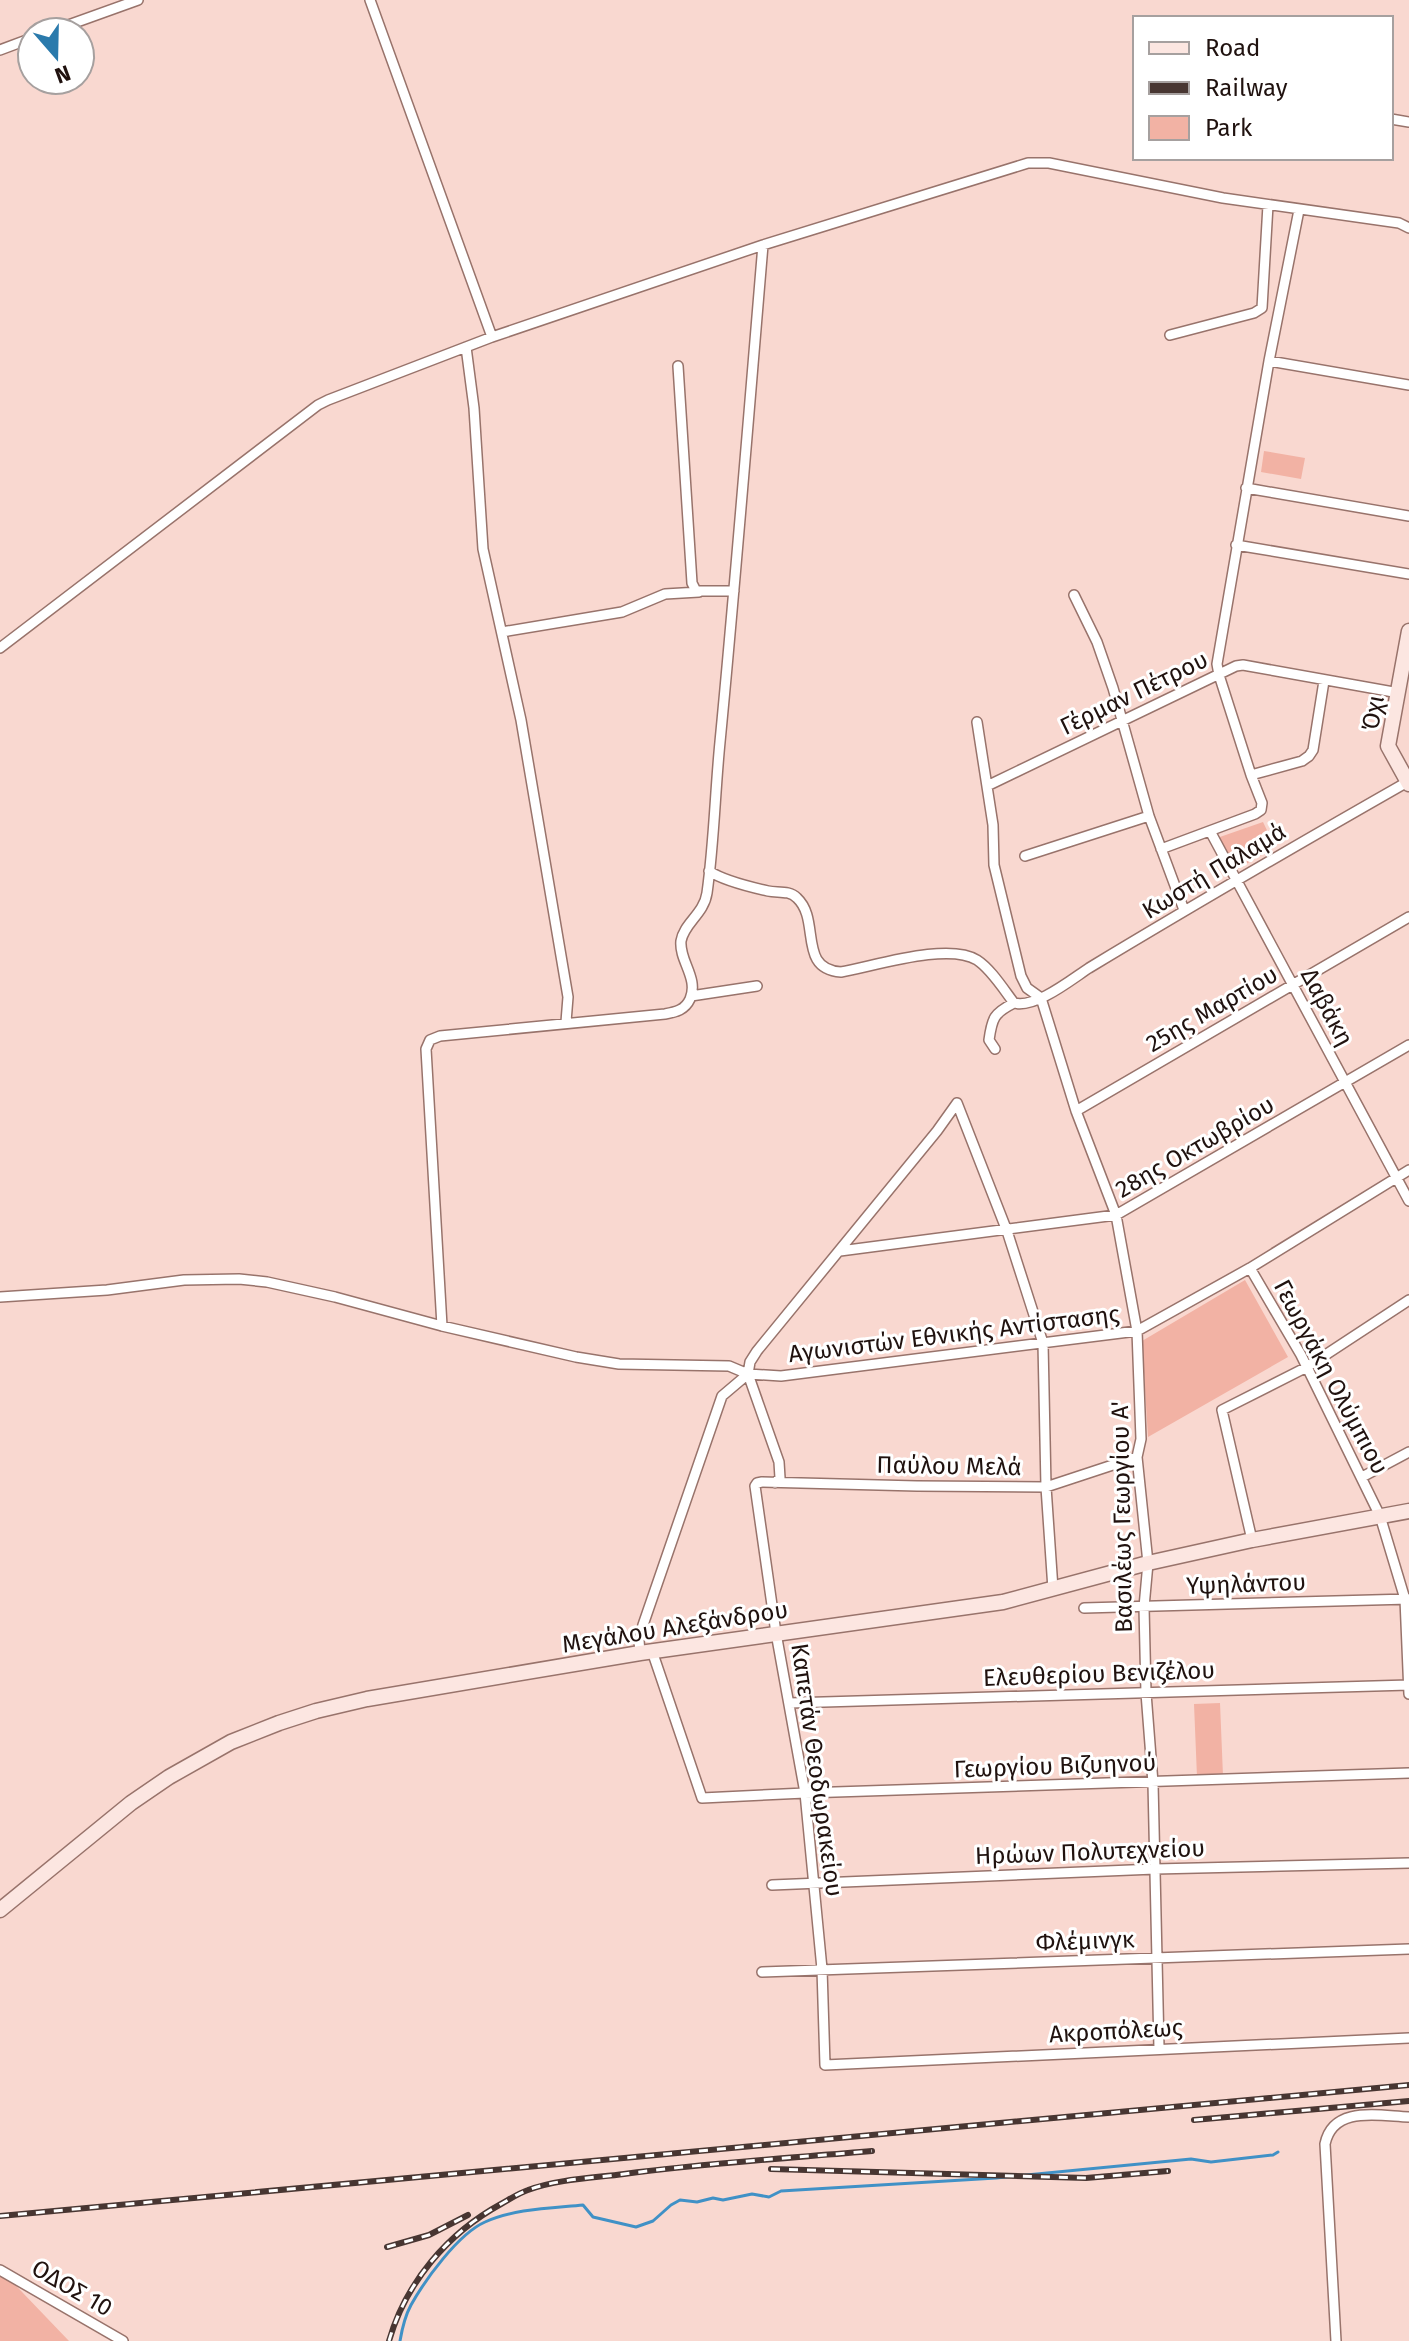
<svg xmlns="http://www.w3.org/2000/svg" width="1409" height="2341" viewBox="0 0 1409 2341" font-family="'Fira Sans',sans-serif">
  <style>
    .green { fill: #f2b2a4 }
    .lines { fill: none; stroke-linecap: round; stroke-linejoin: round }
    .stream { stroke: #4091c6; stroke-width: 3 }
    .street-casing { stroke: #98736b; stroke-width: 12 }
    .secondary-casing { stroke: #98736b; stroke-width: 17 }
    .street { stroke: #fff; stroke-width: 9 }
    .secondary { stroke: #fce6e1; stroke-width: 14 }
    .rail-casing { stroke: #483632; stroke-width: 6 }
    .rail { stroke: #fff; stroke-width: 3; stroke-dasharray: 9; stroke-linecap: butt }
    .labels { text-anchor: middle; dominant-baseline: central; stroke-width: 6; stroke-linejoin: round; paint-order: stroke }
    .street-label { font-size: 24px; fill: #20120f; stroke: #fff }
  </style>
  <rect width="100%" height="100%" fill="#f9d8d0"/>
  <path class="green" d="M1264,451L1305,458L1301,479L1261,472Z
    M1263,822L1275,847L1236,870L1217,838Z
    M1245,1280L1288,1357L1148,1437L1142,1341Z
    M1220,1703L1223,1776L1197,1777L1194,1704Z
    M0,2269L69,2341H0Z"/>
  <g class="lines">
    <path class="stream" d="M400,2341C402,2329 405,2316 411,2305C425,2280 458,2234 485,2222C512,2209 553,2208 583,2205L593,2217L636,2227L653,2221L671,2205L680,2200L697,2202L713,2198L723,2200L752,2194L769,2197L781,2191L996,2178L1191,2159L1211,2162L1273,2155L1278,2152"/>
    <g class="street-casing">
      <path id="street" d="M370,0L492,337
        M49,32L138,0
        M0,50L32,38
        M1391,119L1409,122
        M1170,335L1254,313L1262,308L1268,205
        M466,347L474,408L483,549L521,720L568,997L566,1022
        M1269,361L1409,385
        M678,366L692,583L696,591H734
        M1246,488L1409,516
        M1236,545L1409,574
        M1074,595L1097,642L1113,688L1149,816L1184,910
        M502,632L622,612L665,594L699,592
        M0,648L318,405L328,400L492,337L763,245L1028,163H1049L1223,198L1399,223L1409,228
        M977,722L993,825L994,865L1021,976L1027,988L1041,998
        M1251,775L1302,761L1309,756L1313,750L1324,681
        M987,786L1236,666L1243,665L1399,693
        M1210,831L1409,1201
        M1161,849L1255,814L1261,810L1262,803L1251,775L1219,675L1217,664L1269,361L1299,210
        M1025,856L1149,816
        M709,871C724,881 750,887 768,891C778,893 789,890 797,898C821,920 797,969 841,972C875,966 948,942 977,960C991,969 1004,990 1014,1003C1035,1009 1072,979 1089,968C1195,904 1302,842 1409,781
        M691,996L757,986
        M1041,998L1076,1111L1116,1215L1137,1331L1141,1439L1137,1457L1148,1563L1144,1607L1146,1693L1153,1783L1159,2048
        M995,1049L989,1040C992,1018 994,1013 1014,1003
        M957,1103L1007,1231L1043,1343L1046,1487L1053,1589
        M1076,1111L1409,917
        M840,1251L1116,1215L1409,1045
        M1250,1268L1301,1355L1380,1516L1405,1599L1409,1694
        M0,1297L107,1290L184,1280L239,1279L267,1282L335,1297L442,1326L576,1357L619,1364L729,1366L748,1374L781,1376L1137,1331L1250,1268L1409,1170
        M442,1326L426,1049L430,1040L440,1036L665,1014C676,1012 685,1010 690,999C699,978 679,961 681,941C684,923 704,914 707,893C714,843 715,793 720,742C736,576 749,411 763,245
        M748,1374L779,1462L780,1478L775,1483
        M1137,1457L1046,1487L917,1486L762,1482L757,1483L755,1486L776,1633L805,1793L822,1969L825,2065L1409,2038
        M1362,1477L1409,1452
        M1252,1540L1222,1410L1307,1367L1409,1300
        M1084,1608L1409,1599
        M652,1651L702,1798L805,1793L1409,1773
        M640,1653L639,1640L643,1625L722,1396L748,1374L750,1362L757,1351L937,1131L957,1103
        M790,1703L1409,1685
        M772,1885L1155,1869L1409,1863
        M762,1972L1409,1949
        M0,2270L123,2341
        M1336,2341L1325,2144C1333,2105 1379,2116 1409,2117"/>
    </g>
    <g class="secondary-casing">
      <path id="secondary" d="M1409,631L1388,746L1409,784
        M0,1910L131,1803L169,1777L231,1742L279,1723L316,1711L367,1699L640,1653L1003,1602L1148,1563L1252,1540L1409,1511"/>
    </g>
    <use href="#street" class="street"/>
    <use href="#secondary" class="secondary"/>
    <g class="rail-casing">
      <path id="rail" d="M1194,2120L1409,2101
        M771,2169L1086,2178L1168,2171
        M0,2216L1409,2085
        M387,2247L429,2235L468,2215
        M389,2341C406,2282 448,2233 501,2204C510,2199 519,2193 528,2190C558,2179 593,2178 624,2174C706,2163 790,2158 872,2151"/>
    </g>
    <use href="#rail" class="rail"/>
  </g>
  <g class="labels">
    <g class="street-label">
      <text transform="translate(1134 693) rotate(-26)">Γέρμαν Πέτρου</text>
      <text transform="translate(1373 713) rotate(-79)">Όχι</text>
      <text transform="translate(1214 871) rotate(-31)">Κωστή Παλαμά</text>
      <text transform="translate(1327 1007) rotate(62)">Δαβάκη</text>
      <text transform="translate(1212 1009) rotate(-30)">25ης Μαρτίου</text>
      <text transform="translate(1195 1147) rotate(-30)">28ης Οκτωβρίου</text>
      <text transform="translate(954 1334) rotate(-7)">Αγωνιστών Εθνικής Αντίστασης</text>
      <text transform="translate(1331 1377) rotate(62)">Γεωργάκη Ολύμπιου</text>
      <text transform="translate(949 1466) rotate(1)">Παύλου Μελά</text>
      <text transform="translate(1122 1517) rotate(-91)">Βασιλέως Γεωργίου Α'</text>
      <text transform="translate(1246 1584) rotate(-2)">Υψηλάντου</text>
      <text transform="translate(675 1627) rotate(-9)">Μεγάλου Αλεξάνδρου</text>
      <text transform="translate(1099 1674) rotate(-2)">Ελευθερίου Βενιζέλου</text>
      <text transform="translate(1055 1766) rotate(-2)">Γεωργίου Βιζυηνού</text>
      <text transform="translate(817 1770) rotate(82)">Καπετάν Θεοδωρακείου</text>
      <text transform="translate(1090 1852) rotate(-2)">Ηρώων Πολυτεχνείου</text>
      <text transform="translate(1085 1941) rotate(-2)">Φλέμινγκ</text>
      <text transform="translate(1116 2031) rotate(-3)">Ακροπόλεως</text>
      <text transform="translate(72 2288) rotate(30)">ΟΔΟΣ 10</text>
    </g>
  </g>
  <rect x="1133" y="16" width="260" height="144" fill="#ffffff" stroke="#a6a09f" stroke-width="2"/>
  <rect x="1149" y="42" width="40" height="12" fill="#fce6e1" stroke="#a6a09f" stroke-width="2"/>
  <text x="1205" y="56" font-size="24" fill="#20120f">Road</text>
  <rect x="1149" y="82" width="40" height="12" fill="#483632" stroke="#a6a09f" stroke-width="2"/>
  <text x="1205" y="96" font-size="24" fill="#20120f">Railway</text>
  <rect x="1149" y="116" width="40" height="24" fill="#f2b2a4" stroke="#a6a09f" stroke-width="2"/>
  <text x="1205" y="136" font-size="24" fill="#20120f">Park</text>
  <g transform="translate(56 56) rotate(160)"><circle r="38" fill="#ffffff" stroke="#a6a09f" stroke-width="2"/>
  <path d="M0-6L14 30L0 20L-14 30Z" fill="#2a7aac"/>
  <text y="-12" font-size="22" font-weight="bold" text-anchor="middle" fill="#20120f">N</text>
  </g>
</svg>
